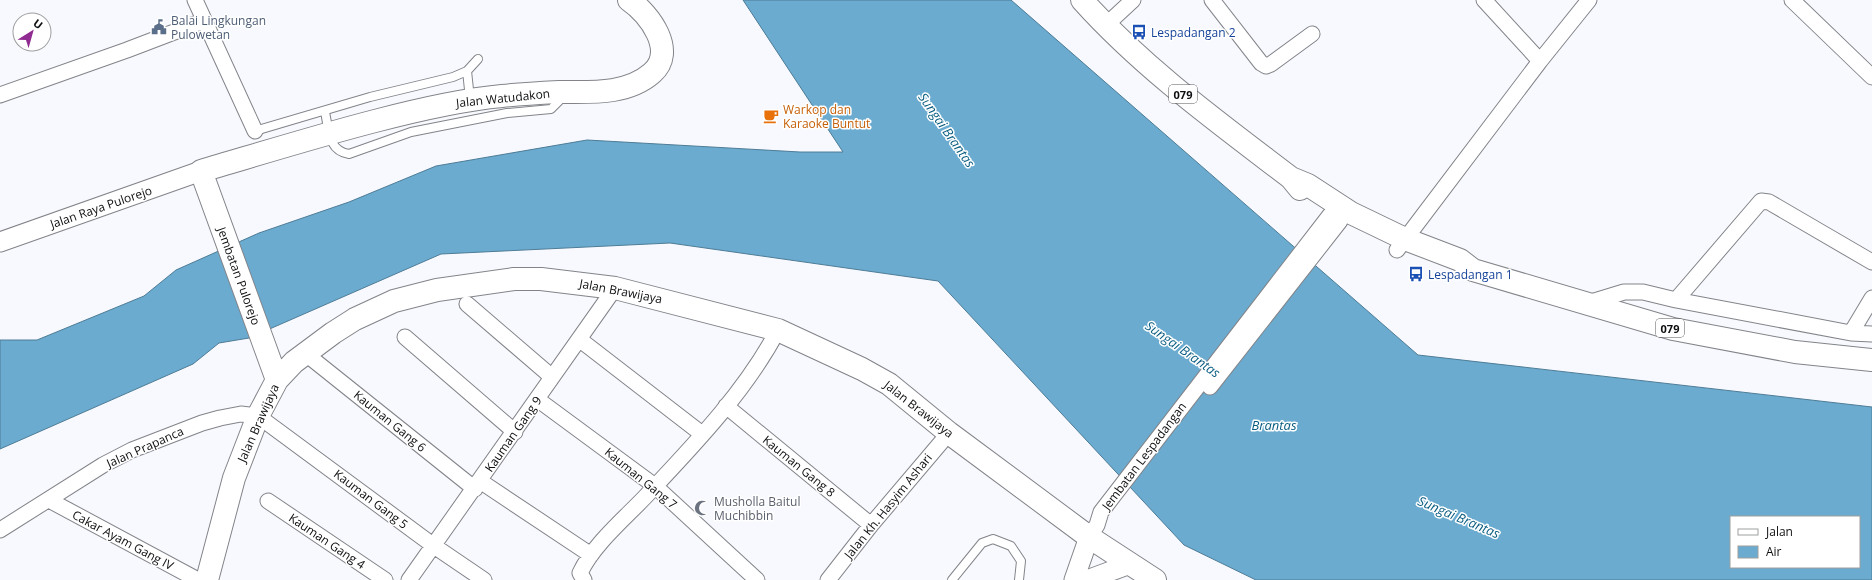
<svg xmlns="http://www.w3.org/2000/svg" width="1872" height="580" viewBox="0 0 1872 580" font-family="'Open Sans',sans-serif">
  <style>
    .water { fill: #6aabcf; stroke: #4e7c96; fill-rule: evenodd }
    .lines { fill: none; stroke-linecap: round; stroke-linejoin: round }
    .service-casing { stroke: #828489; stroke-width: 10 }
    .minor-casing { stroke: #828489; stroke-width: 17 }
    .tertiary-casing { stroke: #828489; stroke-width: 21 }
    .secondary-casing { stroke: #828489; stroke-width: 24 }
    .primary-casing { stroke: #828489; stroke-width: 24 }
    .service { stroke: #fff; stroke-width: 8 }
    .minor { stroke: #fff; stroke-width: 15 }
    .tertiary { stroke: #fff; stroke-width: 19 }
    .secondary { stroke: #fff; stroke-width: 22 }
    .primary { stroke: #fff; stroke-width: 22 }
    .labels { text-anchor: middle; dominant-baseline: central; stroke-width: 3; stroke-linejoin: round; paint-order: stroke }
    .shield { fill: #fff; stroke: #565658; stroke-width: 1 }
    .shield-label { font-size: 11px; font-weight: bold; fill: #0d0e10 }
    .service-label { font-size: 12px; fill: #4e5e75; stroke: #fff; text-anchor: start }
    .transit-label { font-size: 12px; fill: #164399; stroke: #fff; text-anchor: start }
    .street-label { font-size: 12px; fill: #0d0e10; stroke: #fff }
    .food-label { font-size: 12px; fill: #c56008; stroke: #fff; text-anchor: start }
    .worship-label { font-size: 12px; fill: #5b616d; stroke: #fff; text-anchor: start }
    .water-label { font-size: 13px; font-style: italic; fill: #095d81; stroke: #fff }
  </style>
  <rect width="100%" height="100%" fill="#f7f9fe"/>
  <path class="water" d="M743,0H1011L1418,355L1872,407V580H1256L1184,545L938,281L670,243L441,254L249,338L219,343L193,364L0,449V340H37L144,296L176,270L259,233L349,202L436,166L587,140L800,152H843ZM1731,517H1859V567H1731Z"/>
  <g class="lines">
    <g class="service-casing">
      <path id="service" d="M467,71L470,99
        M325,112C329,130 328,151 349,154L411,132L507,113L551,109L559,101L561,93
        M255,131L370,97L453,77L467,71L478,59
        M952,580L982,543L993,539L1011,546L1021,561L1019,580"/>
    </g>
    <g class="minor-casing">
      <path id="minor" d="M195,0L255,131
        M1212,0L1261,63L1266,66L1271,64L1312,34
        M1484,0L1540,61
        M1792,0L1872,77
        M1105,26L1133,0
        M0,95L127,50L203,21
        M1397,250L1540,61L1589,0
        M1676,300L1761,201L1769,202L1872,262
        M1588,303L1624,292H1643L1676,300L1851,333L1872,334
        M467,304L552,377
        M1851,333L1872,298
        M405,337L515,432
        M579,339L702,434
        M306,354L475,489
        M1210,387L1340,221
        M537,399L655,486L757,580
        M726,406L871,525
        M480,481L591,555
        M49,500L198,580
        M268,501L385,580
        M0,530L103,465L132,450L202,423L220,418L241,414L258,416L434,546L484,580
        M1089,537L1097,525L1101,512L1330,215
        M409,580L615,288
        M584,580L580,573C593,545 624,519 645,497C694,445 745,392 778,330
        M828,580L871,525L949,433"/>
    </g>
    <g class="tertiary-casing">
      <path id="tertiary" d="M0,242L201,171
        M1074,580L1089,537
        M1087,580L1130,564"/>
    </g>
    <g class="secondary-casing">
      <path id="secondary" d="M277,380L201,171C259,154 317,136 375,121C417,110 459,100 502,96C521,94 540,93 559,92C590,92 627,95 652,73C677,52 650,14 629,0
        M207,580L234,478L258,416L277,380L294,362L333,333L355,319L394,301L437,290L514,279H541L615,288L778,330L862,369L889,384L949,433L1089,537L1155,580"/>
    </g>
    <g class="primary-casing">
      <path id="primary" d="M1082,0C1143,68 1219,123 1291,178L1300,189
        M1291,178L1308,185L1351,213L1405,239L1460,260L1473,270L1673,329L1795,352L1872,360"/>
    </g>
    <use href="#service" class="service"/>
    <use href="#minor" class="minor"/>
    <use href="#tertiary" class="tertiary"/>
    <use href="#secondary" class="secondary"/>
    <use href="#primary" class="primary"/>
  </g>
  <defs>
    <g id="civic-bare" transform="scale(1.2)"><path d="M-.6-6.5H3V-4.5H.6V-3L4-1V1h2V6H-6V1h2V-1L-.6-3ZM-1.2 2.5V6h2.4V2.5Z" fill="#5c6f8a" stroke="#fff" stroke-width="2.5" paint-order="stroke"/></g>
    <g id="bus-bare" transform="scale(1.2)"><path d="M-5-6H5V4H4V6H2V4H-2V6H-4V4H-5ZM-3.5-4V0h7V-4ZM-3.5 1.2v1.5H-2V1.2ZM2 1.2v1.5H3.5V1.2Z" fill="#1a4fb4" stroke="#fff" stroke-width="2.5" paint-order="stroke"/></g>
    <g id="cafe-bare" transform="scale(1.2)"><path d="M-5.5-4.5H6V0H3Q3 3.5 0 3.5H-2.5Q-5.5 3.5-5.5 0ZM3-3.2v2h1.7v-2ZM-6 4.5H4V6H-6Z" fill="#e8710a" stroke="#fff" stroke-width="2.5" paint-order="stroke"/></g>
    <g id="mosque-bare" transform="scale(1.2)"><path d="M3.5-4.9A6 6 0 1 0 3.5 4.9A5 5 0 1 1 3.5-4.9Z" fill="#6b7280" stroke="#fff" stroke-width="2.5" paint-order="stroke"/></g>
  </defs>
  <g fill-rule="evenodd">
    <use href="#civic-bare" x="159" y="27"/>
    <use href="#bus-bare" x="1139" y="32"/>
    <use href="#cafe-bare" x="771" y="116"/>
    <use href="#bus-bare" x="1416" y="274"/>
    <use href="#mosque-bare" x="702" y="508"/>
  </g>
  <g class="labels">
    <g class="shield">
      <rect x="1169" y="85" width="28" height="18" rx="3"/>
      <rect x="1656" y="319" width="28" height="18" rx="3"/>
    </g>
    <g class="shield-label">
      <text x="1183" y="94">079</text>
      <text x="1670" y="328">079</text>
    </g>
    <g class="service-label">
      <text x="171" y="20">Balai Lingkungan<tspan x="171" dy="14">Pulowetan</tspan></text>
    </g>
    <g class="transit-label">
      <text x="1151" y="32">Lespadangan 2</text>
      <text x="1428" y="274">Lespadangan 1</text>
    </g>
    <g class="street-label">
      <text transform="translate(503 98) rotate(-6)">Jalan Watudakon</text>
      <text transform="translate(101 207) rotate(-19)">Jalan Raya Pulorejo</text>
      <text transform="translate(239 276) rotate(70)">Jembatan Pulorejo</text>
      <text transform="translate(621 291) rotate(11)">Jalan Brawijaya</text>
      <text transform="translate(919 409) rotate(38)">Jalan Brawijaya</text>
      <text transform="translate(390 421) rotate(39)">Kauman Gang 6</text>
      <text transform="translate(258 423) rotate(-66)">Jalan Brawijaya</text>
      <text transform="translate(513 434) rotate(-55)">Kauman Gang 9</text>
      <text transform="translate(145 447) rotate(-24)">Jalan Prapanca</text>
      <text transform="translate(1144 456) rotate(-53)">Jembatan Lespadangan</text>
      <text transform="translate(799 466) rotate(39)">Kauman Gang 8</text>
      <text transform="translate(641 478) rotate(39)">Kauman Gang 7</text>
      <text transform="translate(371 499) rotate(37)">Kauman Gang 5</text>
      <text transform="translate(888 506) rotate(-51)">Jalan Kh. Hasyim Ashari</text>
      <text transform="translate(123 540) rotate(28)">Cakar Ayam Gang IV</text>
      <text transform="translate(327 541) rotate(34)">Kauman Gang 4</text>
    </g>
    <g class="food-label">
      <text x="783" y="109">Warkop dan<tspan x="783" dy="14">Karaoke Buntut</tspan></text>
    </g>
    <g class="worship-label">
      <text x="714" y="501">Musholla Baitul<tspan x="714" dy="14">Muchibbin</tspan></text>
    </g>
    <g class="water-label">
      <text transform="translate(947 130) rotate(55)">Sungai Brantas</text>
      <text transform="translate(1183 349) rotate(35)">Sungai Brantas</text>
      <text x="1274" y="425">Brantas</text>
      <text transform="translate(1459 517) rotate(23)">Sungai Brantas</text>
    </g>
  </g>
  <rect x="1730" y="516" width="130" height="52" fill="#ffffff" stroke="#9e9f9f"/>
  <rect x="1738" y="529" width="20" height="6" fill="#ffffff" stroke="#9e9f9f"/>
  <text x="1766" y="536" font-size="12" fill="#0d0e10">Jalan</text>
  <rect x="1738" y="546" width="20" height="12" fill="#6aabcf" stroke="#9e9f9f"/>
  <text x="1766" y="556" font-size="12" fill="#0d0e10">Air</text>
  <g transform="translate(32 32) rotate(37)"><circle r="19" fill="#ffffff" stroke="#9e9f9f"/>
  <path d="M0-3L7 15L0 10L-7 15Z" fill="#902b91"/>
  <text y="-6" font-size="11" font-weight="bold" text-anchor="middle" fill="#0d0e10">U</text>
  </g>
</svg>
